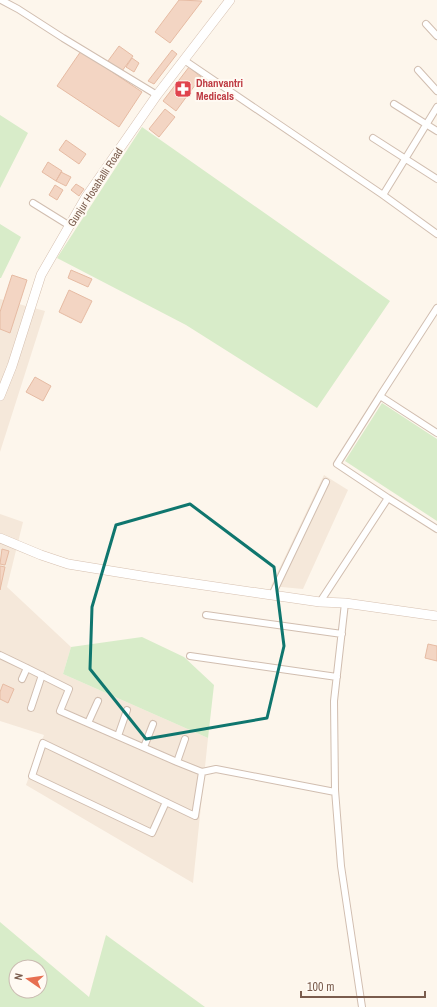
<svg xmlns="http://www.w3.org/2000/svg" width="437" height="1007" viewBox="0 0 437 1007" font-family="'Archivo Narrow',sans-serif">
  <style>
    .residential { fill: #f5e8da }
    .green { fill: #d8ecc9; fill-rule: evenodd }
    .building { fill: #f3d5c3; stroke: #e6bba3 }
    .lines { fill: none; stroke-linecap: round; stroke-linejoin: round }
    .street-casing { stroke: #d1beb0; stroke-width: 8 }
    .secondary-casing { stroke: #d6c0b0; stroke-width: 10 }
    .street { stroke: #fff; stroke-width: 6 }
    .secondary { stroke: #fff; stroke-width: 9 }
    .marked { fill: none; stroke: #0f766e; stroke-width: 3; stroke-linejoin: round }
    .labels { text-anchor: middle; dominant-baseline: central; stroke-width: 4; stroke-linejoin: round; paint-order: stroke }
    .health-label { font-size: 11px; font-weight: bold; fill: #be3a42; stroke: #fffaf3; text-anchor: start }
    .street-label { font-size: 11px; fill: #7a5c4d; stroke: #fffaf3 }
  </style>
  <rect width="100%" height="100%" fill="#fdf6ec"/>
  <path class="residential" d="M0,299L45,311L0,452Z
    M324,475L348,490L303,589L271,586Z
    M0,514L23,522L7,587L71,647L63,674L208,738L193,883L26,785L44,735L0,721Z"/>
  <path class="green" d="M0,115L28,133L0,188Z
    M142,127L390,301L317,408L186,325L57,258Z
    M0,224L21,237L1,278H0Z
    M382,403L437,439V521L345,461Z
    M142,637L184,657L214,685L208,738L63,674L71,647Z
    M0,922L89,997L106,935L205,1007H0ZM16,967H40V991H16Z"/>
  <path class="building" d="M179,0L202,1L170,43L155,32Z
    M119,46L133,56L122,71L108,61Z
    M172,50L177,54L154,84L148,81Z
    M81,51L142,92L119,127L57,86Z
    M132,58L139,63L134,72L126,67Z
    M189,67L201,77L176,111L163,101Z
    M165,109L175,117L159,137L149,129Z
    M66,140L86,154L79,164L59,150Z
    M48,162L62,171L56,181L42,172Z
    M61,172L71,177L66,186L56,181Z
    M76,184L84,189L79,196L71,190Z
    M55,185L63,190L57,200L49,195Z
    M71,270L92,279L88,287L68,278Z
    M12,275L27,280L10,333L0,329V312Z
    M69,290L92,301L81,323L59,312Z
    M35,377L51,386L43,401L26,392Z
    M2,549L9,551L5,565L0,564Z
    M0,566L5,567L0,590Z
    M428,644L437,646V661L425,658Z
    M3,684L14,689L8,703L0,699V692Z"/>
  <g class="lines">
    <g class="street-casing">
      <path id="street" d="M1,0L18,9L63,38L157,95
        M426,24L437,36
        M184,60L383,195L437,234
        M418,70L437,91
        M394,104L437,131
        M373,138L437,179
        M383,195L437,107
        M33,203L70,226
        M380,396L437,308
        M437,433L380,396L337,464L388,498L437,529
        M272,595L326,482
        M320,602L388,498
        M345,603L334,701L335,790L341,866L362,1007
        M206,615L342,634
        M0,655L27,668L69,689L60,711L177,762L202,772L195,816L43,743L32,776L152,833L166,802
        M190,656L337,677
        M22,679L27,668
        M31,708L42,675
        M88,723L98,701
        M118,736L127,710
        M144,747L153,724
        M177,762L185,739
        M202,772L216,769L335,792"/>
    </g>
    <g class="secondary-casing">
      <path id="secondary" d="M0,396L12,366L41,275L86,197L157,95L230,0
        M0,538L41,555L68,564L148,577L320,602L345,603L437,616"/>
    </g>
    <use href="#street" class="street"/>
    <use href="#secondary" class="secondary"/>
  </g>
  <path class="marked" d="M190,504L274,567L284,646L267,718L146,739L90,669L92,607L116,525Z"/>
  <defs>
    <g id="pharmacy-square" transform="scale(0.9)"><rect x="-9" y="-9" width="18" height="18" rx="4" fill="#e0444e" stroke="#fffaf3"/><path d="M-2-6h4v4h4v4h-4v4h-4v-4h-4v-4h4Z" fill="#fff"/></g>
  </defs>
  <g fill-rule="evenodd">
    <use href="#pharmacy-square" x="183" y="89"/>
  </g>
  <g class="labels">
    <g class="health-label">
      <text x="196" y="83">Dhanvantri<tspan x="196" dy="13">Medicals</tspan></text>
    </g>
    <g class="street-label">
      <text transform="translate(95 187) rotate(-57)">Gunjur Hosahalli Road</text>
    </g>
  </g>
  <g transform="translate(28 979) rotate(283)"><circle r="19" fill="#fffaf3" stroke="#cabbb1"/>
  <path d="M0-3L7 15L0 10L-7 15Z" fill="#e76f51"/>
  <text y="-6" font-size="11" font-weight="bold" text-anchor="middle" fill="#7a5c4d">N</text>
  </g>
  <path d="M301 991v6h124v-6" fill="none" stroke="#7a5c4d" stroke-width="2"/>
  <text x="307" y="991" font-size="12" fill="#7a5c4d" stroke="#fffaf3" stroke-width="3" paint-order="stroke">100 m</text>
</svg>
